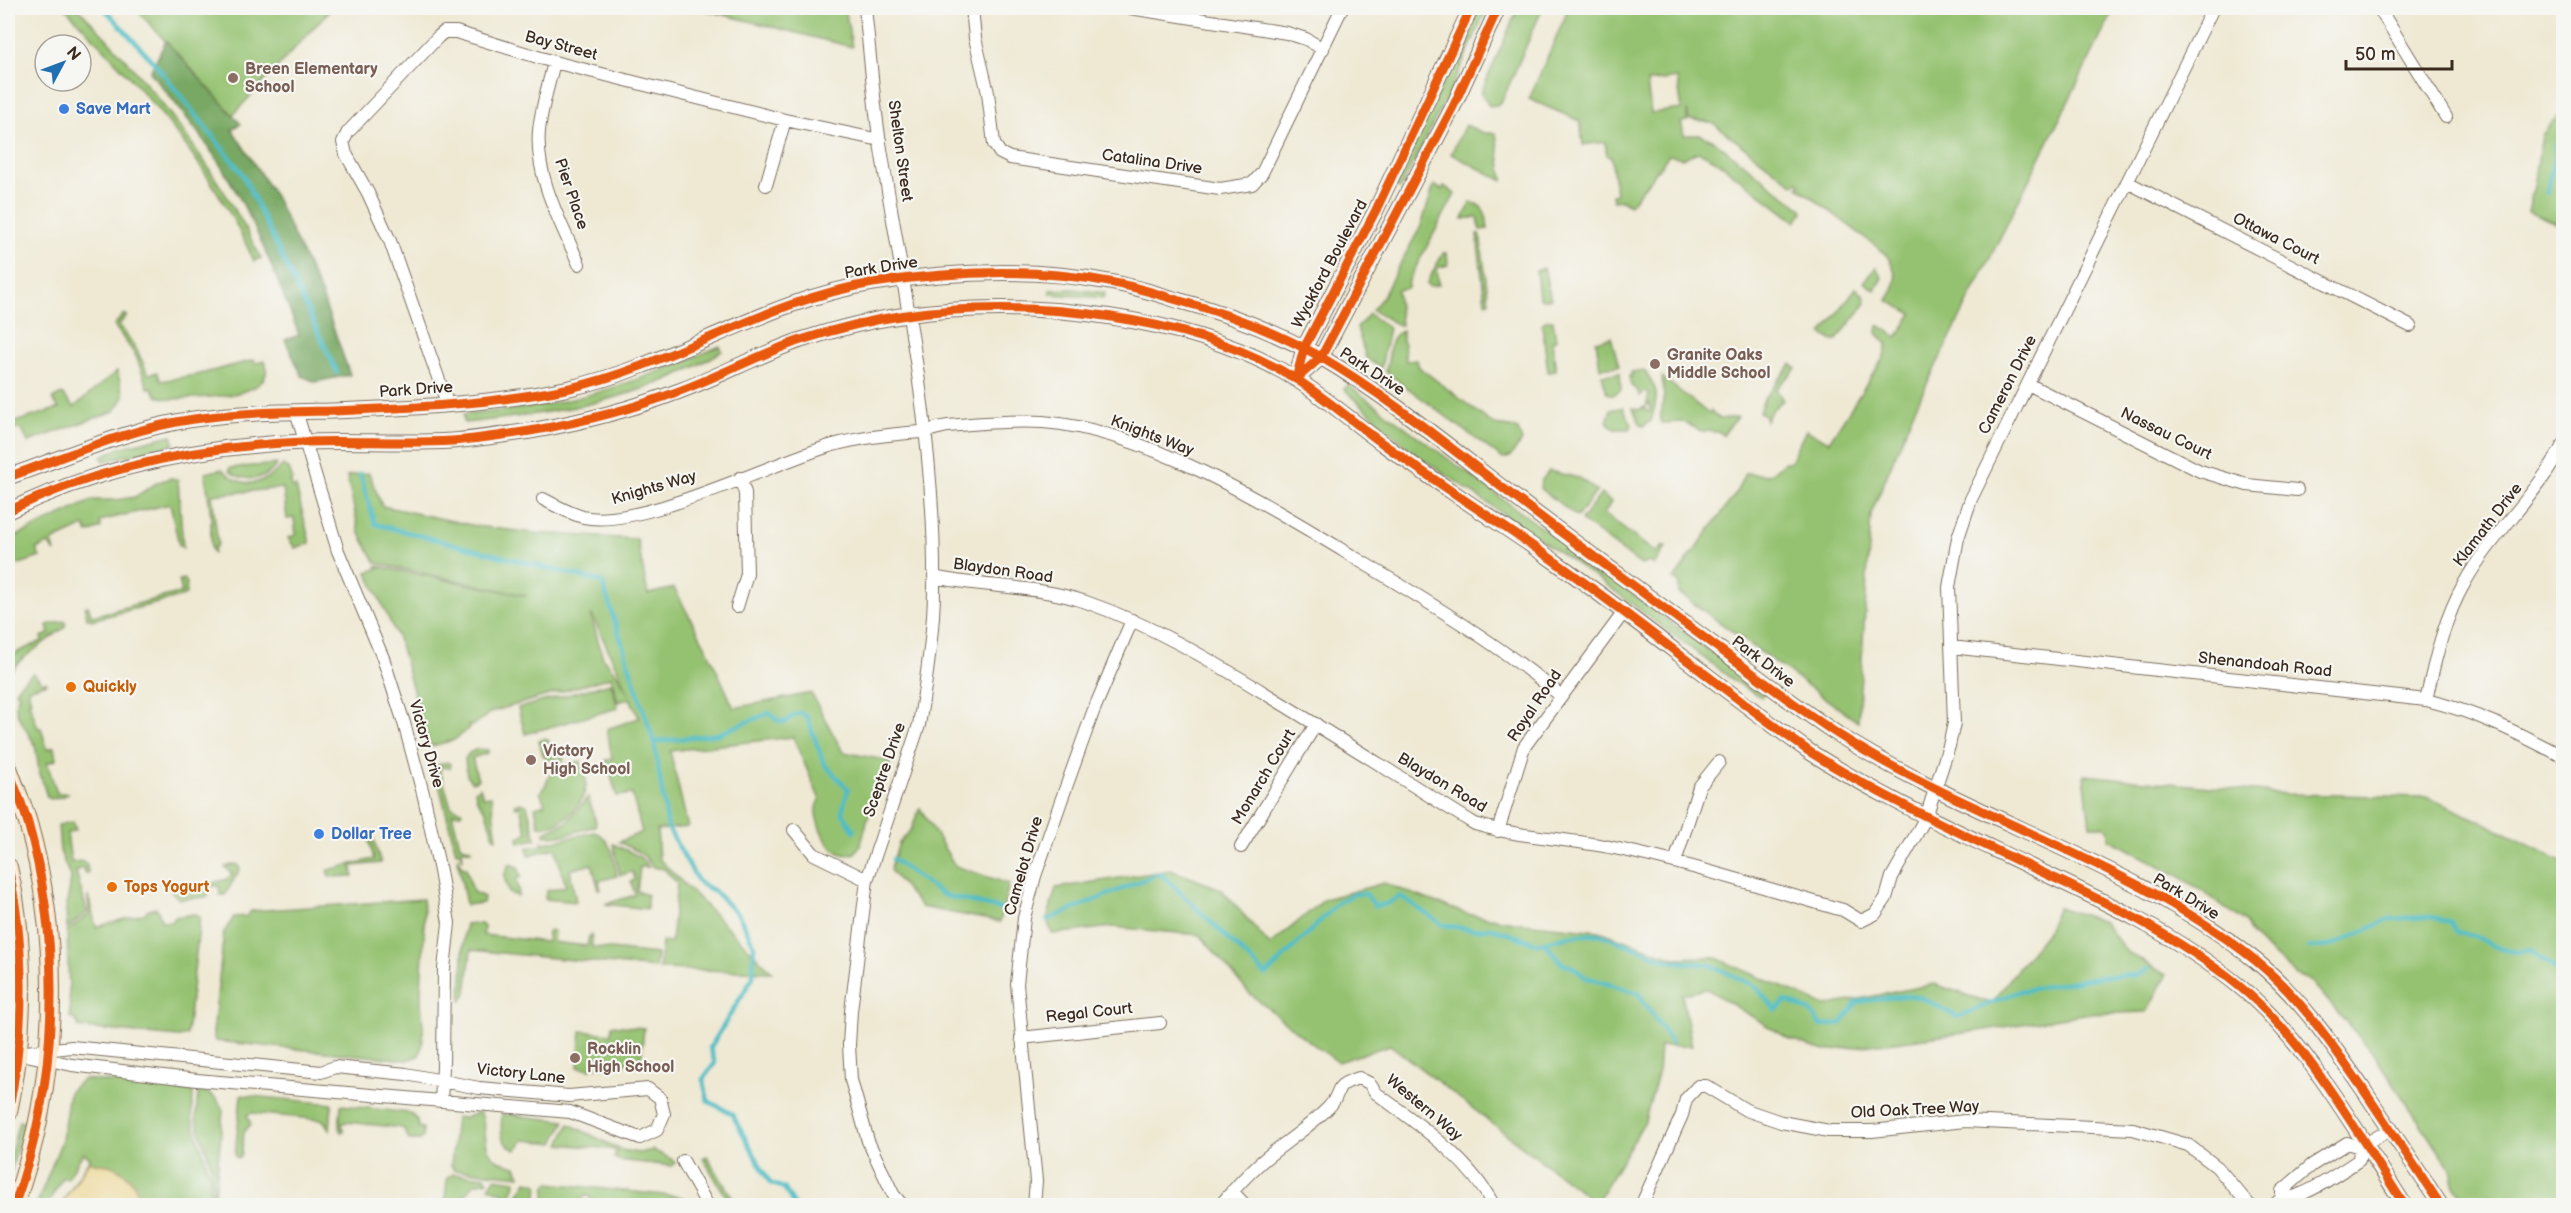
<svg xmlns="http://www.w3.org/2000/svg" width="2571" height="1213" viewBox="0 0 2571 1213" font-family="'Balsamiq Sans',sans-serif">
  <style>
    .green { fill: #95c271; stroke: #687648; stroke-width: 1.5; fill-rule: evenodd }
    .forest { fill: #78a863; stroke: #5a6940; stroke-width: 1.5 }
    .sand { fill: #eeda9e; stroke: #94825e; stroke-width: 1.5 }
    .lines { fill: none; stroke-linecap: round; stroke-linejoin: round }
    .stream { stroke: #4fbdc5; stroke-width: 4.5 }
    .minor-casing { stroke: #7a6d5e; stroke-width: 14 }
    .tertiary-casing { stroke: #7a6d5e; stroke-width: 17 }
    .secondary-casing { stroke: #7a6d5e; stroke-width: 20 }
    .minor { stroke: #fff; stroke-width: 12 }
    .tertiary { stroke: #fff; stroke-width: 15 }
    .secondary { stroke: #fde5c5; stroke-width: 18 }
    .cycleway-casing { stroke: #f6f6f2; stroke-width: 13 }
    .cycleway { stroke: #e8590c; stroke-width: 9 }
    .education-dot { fill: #8d6e63; stroke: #f6f6f2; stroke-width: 2 }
    .shop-dot { fill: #3f7fe0; stroke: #f6f6f2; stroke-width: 2 }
    .food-dot { fill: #e8710a; stroke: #f6f6f2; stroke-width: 2 }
    .labels { text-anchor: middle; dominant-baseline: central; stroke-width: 4.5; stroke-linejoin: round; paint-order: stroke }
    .street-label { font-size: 16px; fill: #3b2a1e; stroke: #f6f6f2 }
    .education-label { font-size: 16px; font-weight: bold; fill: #785e54; stroke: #f6f6f2; text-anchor: start }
    .shop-label { font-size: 16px; font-weight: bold; fill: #366cbe; stroke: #f6f6f2; text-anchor: start }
    .food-label { font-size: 16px; font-weight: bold; fill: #c56008; stroke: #f6f6f2; text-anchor: start }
  </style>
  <rect width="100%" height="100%" fill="#f6f6f2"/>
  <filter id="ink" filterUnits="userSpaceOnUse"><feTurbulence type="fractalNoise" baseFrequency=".0167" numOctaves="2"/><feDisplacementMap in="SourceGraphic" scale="12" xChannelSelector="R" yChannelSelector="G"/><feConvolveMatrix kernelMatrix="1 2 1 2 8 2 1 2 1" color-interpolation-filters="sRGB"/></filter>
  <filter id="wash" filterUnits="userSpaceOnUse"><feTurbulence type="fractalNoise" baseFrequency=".008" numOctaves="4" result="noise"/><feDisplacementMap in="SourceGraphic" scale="24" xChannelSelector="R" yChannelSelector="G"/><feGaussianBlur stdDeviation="1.35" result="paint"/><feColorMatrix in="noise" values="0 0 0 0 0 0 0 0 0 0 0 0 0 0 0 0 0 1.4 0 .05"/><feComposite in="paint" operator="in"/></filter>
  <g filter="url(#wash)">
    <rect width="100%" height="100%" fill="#efe9d4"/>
    <path class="green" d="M65,8H78C151,83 214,164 261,258L254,261C208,159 141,87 65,8Z
      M135,8H332L233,115Z
      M697,8H845L852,47Z
      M1478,8H1487L1454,83L1400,189L1396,187L1403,167Z
      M1518,8H1541V12L1502,101L1497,105L1489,106L1481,93Z
      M1567,8H2115L1914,410L1871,514L1858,722L1679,593V583L1674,579L1736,493L1745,473L1769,475L1785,462H1790L1806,430L1829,442L1884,357L1887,344L1877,333L1878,325L1897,337L1912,314L1887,300C1900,281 1897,270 1885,253L1798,187L1800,184L1797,182L1794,185L1714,124L1705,121L1689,120L1687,110V121L1681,122L1684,135H1701L1714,141L1802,209L1803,212L1796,222L1715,160L1699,152L1682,158L1669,155L1630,205L1622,200L1613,201L1612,195L1616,194L1611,156H1607L1605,142L1583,145L1580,121L1529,99L1565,17ZM1677,78L1682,109L1651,113L1647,82Z
      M2563,110V226L2528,211L2534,186L2542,135Z
      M1465,125L1484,133H1496L1503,181L1451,154Z
      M1434,185L1442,190L1444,186L1455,194L1409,280L1408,288L1397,290L1401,325H1398L1372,310L1381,299L1421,226Z
      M1471,202C1486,206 1486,215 1488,229L1480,230L1478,217L1463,219Z
      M1477,234H1480L1489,302H1485Z
      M1443,253H1447L1448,265L1437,268L1439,285L1429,286L1427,283Z
      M1876,267L1882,278L1875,290L1864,282Z
      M1544,268L1551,299L1542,300L1539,297L1536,271Z
      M1856,288L1864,296L1866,303L1836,341H1833L1822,334Z
      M1072,289L1105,293L1104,298L1050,294V290Z
      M124,314L127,316L119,324L137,350L148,374L157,372L161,381L200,374L254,360L255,363L265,361C279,402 192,397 169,399L157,396L152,388H148L136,356L114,325Z
      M1369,314L1389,328L1381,368L1366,358L1357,328Z
      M1553,320L1556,340L1552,341L1556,371L1548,372L1542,324L1545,321Z
      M1402,331L1406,361L1417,360L1419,367L1494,425L1511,427L1518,430L1522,441L1510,457L1503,459L1385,371C1392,358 1385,336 1402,331Z
      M1611,337L1619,366L1600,368L1596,341Z
      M720,346L722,351C646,400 552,414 464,423L463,415C495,411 527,409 559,402C615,390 667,369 720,346Z
      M1791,364L1796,368L1776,389L1783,400L1771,411L1766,421L1764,414L1759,412L1764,399Z
      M1644,370C1660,391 1658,397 1651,421L1643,426L1639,423L1633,408L1638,410L1645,407L1647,412L1650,411V403L1646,406L1649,394L1645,391L1640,396L1637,390L1631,386L1629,376H1632L1631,372Z
      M117,371L124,397L115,411L28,442L22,430L10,427L9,424L59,408L52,399L62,394L74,407Z
      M1620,373L1621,390L1613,395L1607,393L1602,375Z
      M1662,377L1709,414L1711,411L1720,419L1737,417L1723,435L1719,432L1701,431L1684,422L1661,423L1660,420L1664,395Z
      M1348,385L1765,692L1761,697L1740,685L1601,581L1410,450L1344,389Z
      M1623,407L1632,425L1630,429H1615L1607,422L1611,410Z
      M172,435L174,444L171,445L104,461L101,456L122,447Z
      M277,464C267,481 244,483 229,471L230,468Z
      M283,465L289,469L293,480L290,481L293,488L296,487L310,543L295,548L288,538L296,535L294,518L287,519L283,488L212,495L218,544L213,550L214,554L211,549V516L205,473L222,469C244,491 264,485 283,465Z
      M1549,471L1579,478L1597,491L1577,517L1540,488L1541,481Z
      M369,473L382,506L476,526L533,533L637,539L648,594L674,588L707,649L734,708L811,693L843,752L891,761L868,818L861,844L855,853C833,862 819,831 816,814C816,809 818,804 820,800L793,737L670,751L688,827L657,830L659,859L772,972L659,969L662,942H671L677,883L664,869L653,867L641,853L619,842L642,832L632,794L617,796L606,760L612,759L607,729L639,718L630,698L618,702L611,677L491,712L473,726L468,725L469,729L454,740L432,746L427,739L399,641L367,572L377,569L376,566L527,596L376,563L359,532L347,476ZM591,615H592L629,695L619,677L603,658Z
      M171,478L178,480L183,548L179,545L170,504L100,521L101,528L88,533L84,526L52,541L55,552L48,544L36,549L40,557L8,568V540L93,500H116L135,497L158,482Z
      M1601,494L1611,502L1604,514L1656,553L1662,546L1666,547L1654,565L1650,562L1641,565L1581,520Z
      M184,579L187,583L186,594L184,596L92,620L87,618L85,607L88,606L92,616L182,592L179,580Z
      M64,621L66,623L64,628L22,659L8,674L9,656L42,641L41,637L49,634L47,625Z
      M33,673L43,683L46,681L47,683L28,689L31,701L29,702L38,728H41L47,749L54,747L56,760L47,763L57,793H68L64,796L51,799L47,797L39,770L35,745L17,714L16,704L19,693L15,691L19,685Z
      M611,683L618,708L525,734L518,708Z
      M544,738L548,740L553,758L563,757L564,761L552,764L543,755L539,741Z
      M477,749L488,750V753L472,758L478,780L472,782L467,776L465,759L469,753Z
      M581,761C582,768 587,778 586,785C584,805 560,830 539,826L535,807L545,804L540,792C549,785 547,776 553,768Z
      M447,762L450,764V768L441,767L440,771L451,807L462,811L461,814L452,813L460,845L472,850H462L463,860L459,851L456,852L436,772L437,765Z
      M2084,775L2285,794L2426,797L2483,822L2563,862V1205H2468L2455,1187L2451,1169L2372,1052L2311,981L2296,975L2252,935L2245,922L2212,898L2179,876L2109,839V831L2103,826H2090Z
      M480,787L483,797L491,796L497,839L494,838L486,811L477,800L475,791Z
      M588,797L596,822L595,826L566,835L545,836V832L567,822Z
      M520,803L527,805L536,839L519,843L518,838L527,833L520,806L516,807L515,804Z
      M920,808L955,866L1009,884L1000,922L921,907L890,870L899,843L911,830Z
      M73,822L76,830L67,833L71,862L83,861L87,865L88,873L85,874L83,868L76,871L87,912L67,928L66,909L71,879L60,851L58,825Z
      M371,832L381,863L352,866L353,876L329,877L328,870L374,859L367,833Z
      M594,832C612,837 614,860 617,876L599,881L601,890H599L592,864L570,870L576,902L545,899L546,891L566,886L555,848L529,855L527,848L543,845L542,841L545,843Z
      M613,844L639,856L649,867H640L637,891L647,895V909L605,904L635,895L631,881L635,880L633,872L620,875Z
      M457,856L463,868H466L473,892L484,897L483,903L466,905Z
      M237,864L240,869L225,895H220L219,886H208V897L179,899L171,891V881L183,892L227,879L232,874L225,867Z
      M509,864L518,867L521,877L516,879L519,890L518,896L509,893L504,876Z
      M1171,870L1221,889L1270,945L1325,899L1384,883L1467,914L1514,922L1599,931L1674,958L1714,957L1825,1006L1934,984L1991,1003L2046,933L2058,907L2104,922L2126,951L2166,975L2147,1012L2084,1014L1979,1031L1825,1051L1789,1039L1707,989L1682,994L1692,1046H1660L1658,1074L1645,1121L1596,1203L1390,1045L1338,1062L1303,1037L1248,992L1200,935L1113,927L1052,934L1047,920L1056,888Z
      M88,896L96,927L146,913L147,910L157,908L162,922L173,921L174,917L195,914L200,917L187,1035L179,1037L84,1028L78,1027V1023L70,1017L67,931L89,914Z
      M423,899C427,931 421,964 421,997C421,1016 427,1038 419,1056L407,1060L215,1041L213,1033L224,932L234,917L247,916L251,911Z
      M466,924H481L484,927L483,935L547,942L548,932L551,930L554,932L553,942L587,946L589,936L592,935V947L657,954L655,968L471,950L466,993L461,1002L464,933Z
      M612,1025L644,1028L641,1060L609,1066H592L591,1069L578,1067L581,1031L611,1034Z
      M83,1079L193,1091L192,1119L210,1175L211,1205H61L90,1158L83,1153L67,1179L63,1177L47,1205L36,1206L62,1140L69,1092Z
      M198,1091C211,1092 219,1099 223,1111L214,1204L211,1166L196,1120Z
      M241,1095L332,1104L330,1130L323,1120L252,1113L247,1115L251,1124L244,1132L241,1157L237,1158L235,1155Z
      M341,1105L410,1113L417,1120L419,1128H423V1137L420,1140H409L403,1128L346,1122L341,1124L344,1131L341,1132L339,1128Z
      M480,1112C492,1134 473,1158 516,1166L520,1176L454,1170L451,1165L456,1117L464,1118Z
      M502,1114L565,1121L554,1143L524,1140L516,1150C498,1144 501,1129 502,1114Z
      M19,1121L24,1122L8,1183V1164Z
      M569,1124L621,1150L639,1153L653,1150L673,1160L675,1163L672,1166L617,1160L614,1157L617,1152L611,1149L560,1144Z
      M707,1156L737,1205H731L703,1158Z
      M453,1174L485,1177L488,1181L474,1184L457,1205H445L447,1178Z
      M495,1178L516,1181L510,1197L489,1187Z
      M527,1181L538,1184L536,1205H527L518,1201L517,1197Z
      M549,1183L683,1197L690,1205L623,1206L610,1202L596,1205L587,1195L575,1205L569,1202L565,1205L549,1203L545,1198L546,1185Z"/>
    <path class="forest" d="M166,41L241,124L232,129L275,196L321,293L350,375L315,382L302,376L285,340L299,335C274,270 249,205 209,148C191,122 170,97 150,72Z"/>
    <path class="sand" d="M89,1161C95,1164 101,1164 108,1165C128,1171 138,1186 140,1205H61Z"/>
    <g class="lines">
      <path class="stream" d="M104,8L156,65L242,173L337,372
        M2547,193L2553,163L2557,155L2555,146L2564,131
        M360,474L375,524L602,582L654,742L668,828L699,883L714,891L738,914L754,945L753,977L710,1048L715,1063L703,1079L708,1101L732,1114L770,1183L784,1188L795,1206
        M654,742L718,734L769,713L778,721L786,722L792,716L801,713L807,717L824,764L848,789L842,812L854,831
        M893,859L943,895L1001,909
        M1047,920L1160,873L1266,975L1339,902L1354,894H1366L1375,906L1387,904L1400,896L1443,925L1474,930L1492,928L1538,944L1569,936L1599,934L1669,961L1710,965L1755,986L1776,1010L1786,1001L1810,1011L1821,1026L1842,1023L1857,1002L1903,996L1921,997L1957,1017L2020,991L2099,977L2136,975L2149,969
        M1544,942L1562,964L1573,967L1585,977L1638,993L1672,1043
        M2308,948L2330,946L2390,919L2431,917L2451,922L2457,933C2464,934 2474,935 2481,939C2499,949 2510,955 2531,950C2541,961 2554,964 2564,975"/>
    </g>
  </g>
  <g filter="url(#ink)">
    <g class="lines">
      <g class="minor-casing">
        <path id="minor" d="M865,8C870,53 873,98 880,143C904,291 936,439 934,590C934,632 926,683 919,725L867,880L851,1011L849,1045L851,1080L868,1141L893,1194L903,1206
          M972,8L975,38L988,93L994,144L1000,153L1010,158L1220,189L1252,184L1262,173L1342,8
          M1130,8L1287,33L1306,39L1323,49
          M2379,8L2446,117
          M554,62C549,84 541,108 539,131C535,177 561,223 579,264
          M2127,182L2410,326
          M766,185L785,120
          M2028,384L2200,471L2247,485L2297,490
          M447,403L390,241L368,193L346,154L343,142L348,132L438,37L444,32H456L554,62L785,120L880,140
          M296,411L338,551L383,658L404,723L424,797L440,871L449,923L444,969L443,1067L441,1100
          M543,499C556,506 569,513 583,517C639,530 773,462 833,445C862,437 892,434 921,432C930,431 939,427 948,426C979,423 1012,420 1043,422C1147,430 1268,505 1357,559C1427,601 1497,643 1560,695
          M934,577C985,588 1037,585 1086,602C1152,625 1212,661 1271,697C1340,739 1407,782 1475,824C1522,838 1567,838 1614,848C1692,864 1767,889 1843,910L1861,921L1875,914L1886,898L1892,877L1926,817L1949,746L1954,723L1949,587L1958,538L1971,499L2213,8
          M737,607L747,574L745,493L740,478
          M1951,647L2426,700C2477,712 2518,733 2564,757
          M2426,700C2435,660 2444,618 2465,582C2493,532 2538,495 2564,443
          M794,830L814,854L867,880
          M1498,831L1524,747L1624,612
          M1241,847L1316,724
          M1675,862L1699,787L1719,762
          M1021,1038L1160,1023
          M72,1047L321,1072L335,1067L406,1074L479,1088L569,1096L648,1089L660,1098L664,1114L657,1130L640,1138L570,1112L197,1080L72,1065L17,1053Z
          M683,1161L708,1206
          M1232,1191L1246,1206
          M2282,1198V1191L2312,1165L2347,1143L2360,1147L2391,1129
          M1034,1206L1036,1181L1017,984L1024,918L1035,876L1061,801L1093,712L1132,620
          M1220,1206C1234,1189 1249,1172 1266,1158C1287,1141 1309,1127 1328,1108C1344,1092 1330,1086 1359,1078L1369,1083L1376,1093C1419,1125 1468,1157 1494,1206
          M1641,1206L1682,1115L1686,1099L1698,1086H1706L1746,1110L1781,1122L1829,1131H1872L1965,1121L2133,1129L2188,1145L2217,1167L2250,1206
          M2273,1206L2282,1198C2298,1202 2344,1170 2359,1160L2360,1147"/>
      </g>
      <g class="tertiary-casing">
        <path id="tertiary" d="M1296,379L1321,357L1453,107L1498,8
          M1296,379L1304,348L1376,210L1471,8
          M8,477C68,456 130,428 194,419C240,412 286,412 333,411C409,408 495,404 570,388C675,364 766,300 873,283C951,271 1031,267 1109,282C1132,286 1155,293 1177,300C1226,313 1274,331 1319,356C1388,396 1449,447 1512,495C1578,546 1647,595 1714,645C1756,675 1796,707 1839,735C1972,820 2131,861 2256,961C2300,997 2331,1043 2363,1089C2389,1128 2415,1166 2441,1206
          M8,511C99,467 202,446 304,442C353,440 403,444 452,441C478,439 504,435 530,431C582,422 633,409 682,390C722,375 760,354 801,340C835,329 871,320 906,315C1026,297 1195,315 1299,381C1329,401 1357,425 1386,446C1407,461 1429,476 1451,491C1486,515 1522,538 1557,563C1643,624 1724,691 1810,752C1881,797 1956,831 2031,867C2104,901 2176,935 2239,986C2305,1039 2358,1134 2405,1206"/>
      </g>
      <g class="secondary-casing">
        <path id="secondary" d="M8,768C14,786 23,805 28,823C63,947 58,1085 14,1206
          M8,867C26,945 25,1034 8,1112"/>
      </g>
      <use href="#minor" class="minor"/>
      <use href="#tertiary" class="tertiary"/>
      <use href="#secondary" class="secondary"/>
      <g class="cycleway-casing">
        <path id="cycleway" d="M1296,379L1321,357L1453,107L1498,8
          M1296,379L1304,348L1376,210L1471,8
          M8,477C68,456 130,428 194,419C240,412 286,412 333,411C409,408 495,404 570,388C675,364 766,300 873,283C951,271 1031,267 1109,282C1132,286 1155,293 1177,300C1226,313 1274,331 1319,356C1388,396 1449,447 1512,495C1578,546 1647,595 1714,645C1756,675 1796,707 1839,735C1972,820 2131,861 2256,961C2300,997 2331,1043 2363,1089C2389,1128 2415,1166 2441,1206
          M8,511C99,467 202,446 304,442C353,440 403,444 452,441C478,439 504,435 530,431C582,422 633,409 682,390C722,375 760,354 801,340C835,329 871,320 906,315C1026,297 1195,315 1299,381C1329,401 1357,425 1386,446C1407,461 1429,476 1451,491C1486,515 1522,538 1557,563C1643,624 1724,691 1810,752C1881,797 1956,831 2031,867C2104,901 2176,935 2239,986C2305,1039 2358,1134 2405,1206
          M8,768C14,786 23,805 28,823C63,947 58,1085 14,1206
          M8,867C26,945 25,1034 8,1112"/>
      </g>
      <use href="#cycleway" class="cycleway"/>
    </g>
  </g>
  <g class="education-dot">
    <circle cx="233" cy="78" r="6"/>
    <circle cx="1655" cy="364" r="6"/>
    <circle cx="531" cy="760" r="6"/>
    <circle cx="575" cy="1058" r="6"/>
  </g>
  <g class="shop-dot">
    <circle cx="64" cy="109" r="6"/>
    <circle cx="319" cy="834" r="6"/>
  </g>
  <g class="food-dot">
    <circle cx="71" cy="687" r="6"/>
    <circle cx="112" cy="887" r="6"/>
  </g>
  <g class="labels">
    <g class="street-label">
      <text transform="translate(561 46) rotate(15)">Bay Street</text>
      <text transform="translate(900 151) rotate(82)">Shelton Street</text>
      <text transform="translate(1152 162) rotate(8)">Catalina Drive</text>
      <text transform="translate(571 194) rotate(71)">Pier Place</text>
      <text transform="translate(2276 239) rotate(27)">Ottawa Court</text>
      <text transform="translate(1330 264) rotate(-62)">Wyckford Boulevard</text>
      <text transform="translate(881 268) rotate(-9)">Park Drive</text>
      <text transform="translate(1372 372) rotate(33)">Park Drive</text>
      <text transform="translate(2008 385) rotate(-63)">Cameron Drive</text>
      <text transform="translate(416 390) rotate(-4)">Park Drive</text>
      <text transform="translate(2166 434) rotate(26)">Nassau Court</text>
      <text transform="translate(1152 436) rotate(21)">Knights Way</text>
      <text transform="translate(654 488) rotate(-16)">Knights Way</text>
      <text transform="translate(2488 525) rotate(-52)">Klamath Drive</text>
      <text transform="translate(1003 571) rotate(8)">Blaydon Road</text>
      <text transform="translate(1763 662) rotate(37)">Park Drive</text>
      <text transform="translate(2265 665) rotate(6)">Shenandoah Road</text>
      <text transform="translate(1535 706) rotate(-56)">Royal Road</text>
      <text transform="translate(426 744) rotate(74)">Victory Drive</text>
      <text transform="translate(885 770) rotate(-71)">Sceptre Drive</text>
      <text transform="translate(1264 777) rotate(-59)">Monarch Court</text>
      <text transform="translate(1442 783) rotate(31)">Blaydon Road</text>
      <text transform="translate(1024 866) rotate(-74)">Camelot Drive</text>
      <text transform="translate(2186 897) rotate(31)">Park Drive</text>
      <text transform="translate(1089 1013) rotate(-6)">Regal Court</text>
      <text transform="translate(521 1074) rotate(6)">Victory Lane</text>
      <text transform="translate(1424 1108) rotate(40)">Western Way</text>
      <text transform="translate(1915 1110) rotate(-3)">Old Oak Tree Way</text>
    </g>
    <g class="education-label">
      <text x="245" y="69">Breen Elementary<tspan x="245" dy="18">School</tspan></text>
      <text x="1667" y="355">Granite Oaks<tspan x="1667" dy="18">Middle School</tspan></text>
      <text x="543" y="751">Victory<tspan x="543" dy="18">High School</tspan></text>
      <text x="587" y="1049">Rocklin<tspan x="587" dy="18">High School</tspan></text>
    </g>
    <g class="shop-label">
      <text x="76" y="109">Save Mart</text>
      <text x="331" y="834">Dollar Tree</text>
    </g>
    <g class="food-label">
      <text x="83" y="687">Quickly</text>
      <text x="124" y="887">Tops Yogurt</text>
    </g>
  </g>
  <rect width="2571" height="1213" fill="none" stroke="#f6f6f2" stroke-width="30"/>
  <g transform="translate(63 63) rotate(49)"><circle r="28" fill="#f6f6f2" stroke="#aba49d" stroke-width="1.5"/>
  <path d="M0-4.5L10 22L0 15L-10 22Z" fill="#1f6fb2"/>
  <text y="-9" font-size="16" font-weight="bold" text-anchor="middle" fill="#3b2a1e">N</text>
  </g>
  <path d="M2346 60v9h106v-9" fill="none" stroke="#3b2a1e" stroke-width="3"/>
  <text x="2355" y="60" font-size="18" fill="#3b2a1e" stroke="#f6f6f2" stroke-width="4.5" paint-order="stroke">50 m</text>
</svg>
